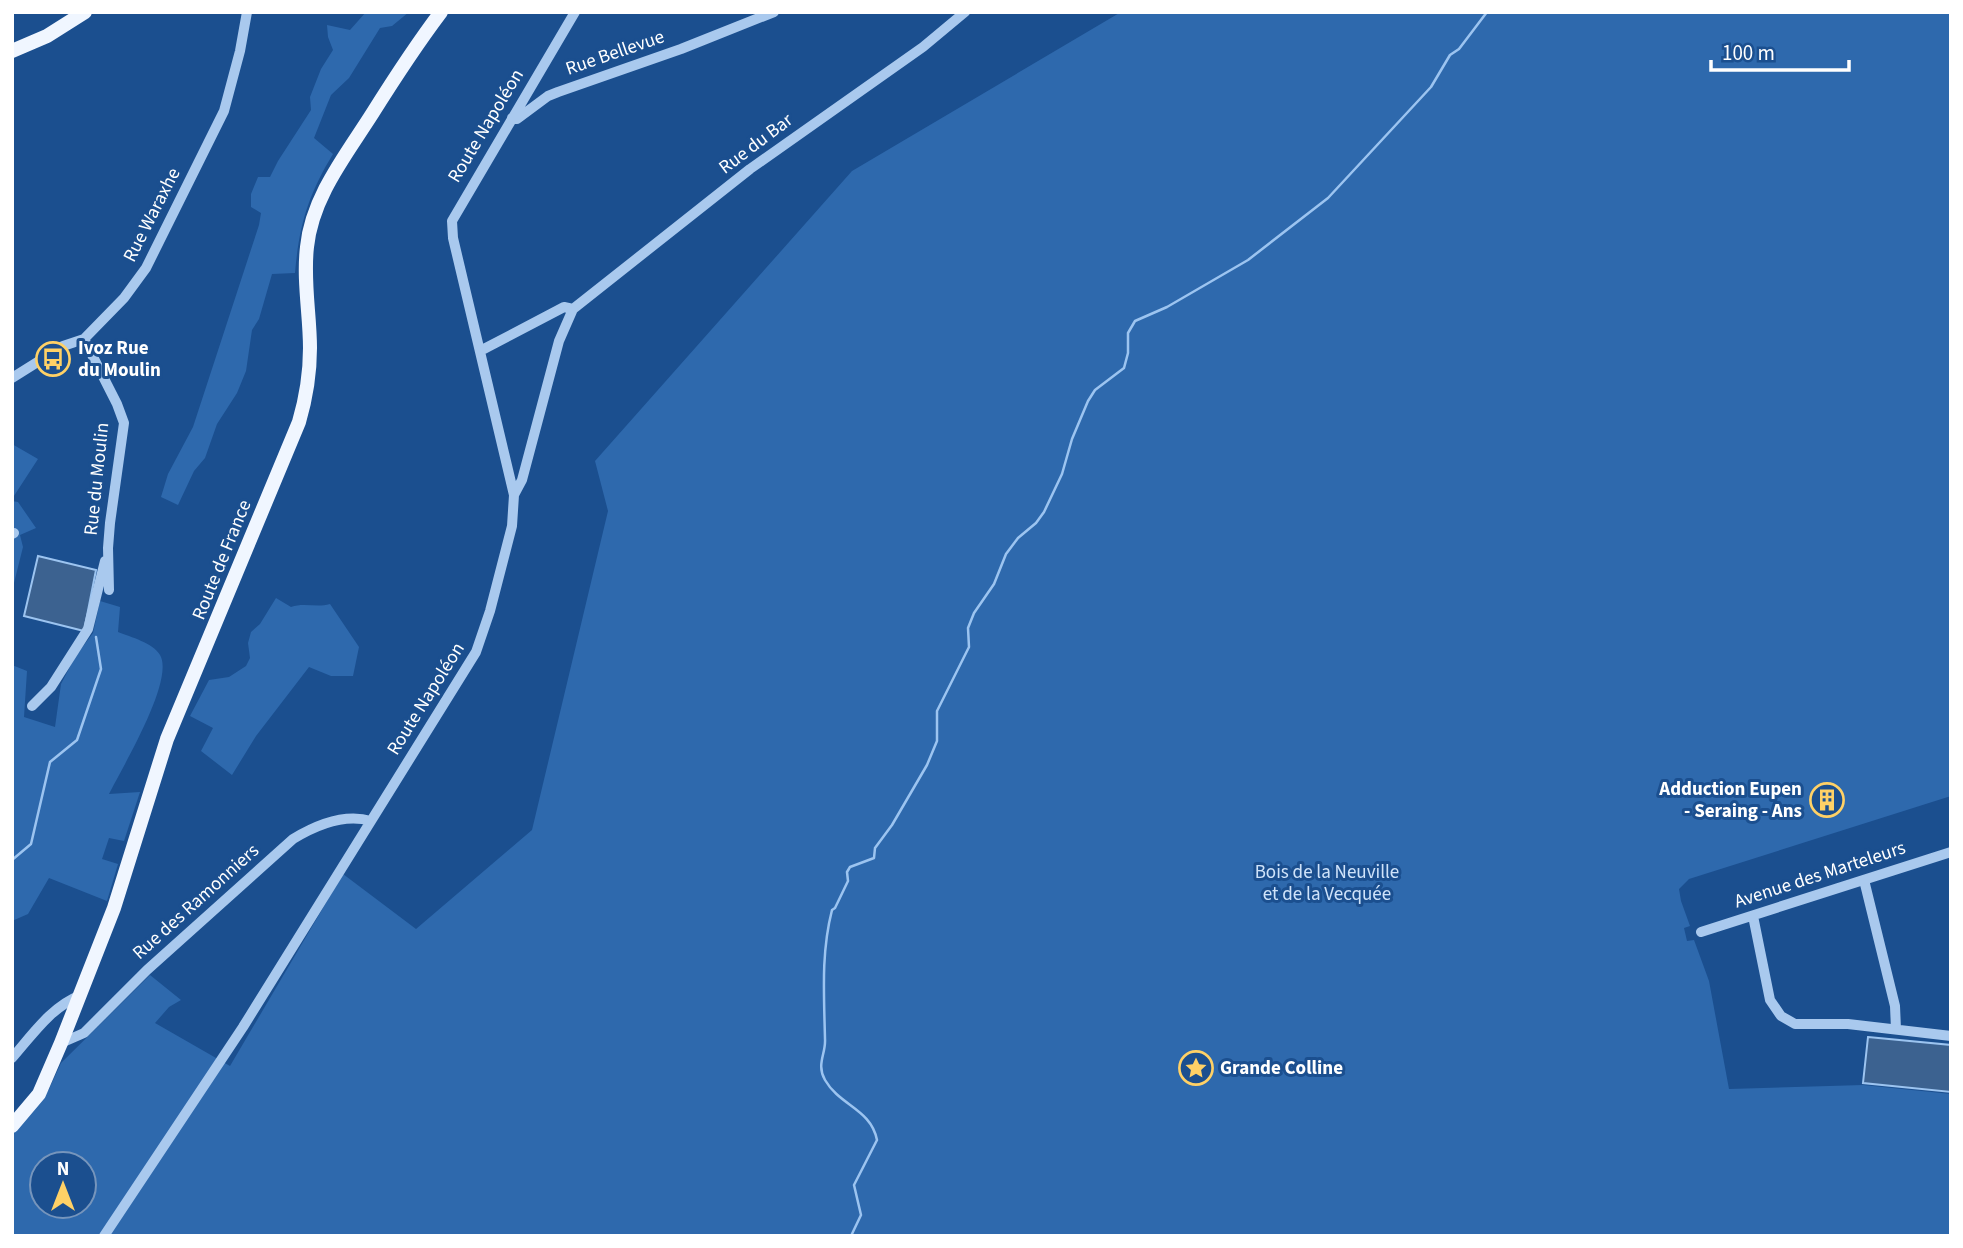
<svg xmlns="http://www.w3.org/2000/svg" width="1963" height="1248" viewBox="0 0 1963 1248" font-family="'Source Sans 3',sans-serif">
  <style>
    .green { fill: #2e69ad; fill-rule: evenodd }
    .water { fill: #3c6290; stroke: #9cc4f0; stroke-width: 2 }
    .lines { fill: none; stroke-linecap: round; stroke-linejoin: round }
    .stream { stroke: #9cc4f0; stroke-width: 2.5 }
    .minor { stroke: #a9c9ee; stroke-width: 10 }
    .major { stroke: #f0f6ff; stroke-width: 14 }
    .labels { text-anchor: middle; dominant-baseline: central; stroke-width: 6; stroke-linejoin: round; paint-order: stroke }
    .street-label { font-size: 19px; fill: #fff; stroke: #1b4f8f }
    .poi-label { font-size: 19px; font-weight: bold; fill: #fff; stroke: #1b4f8f; text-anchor: start }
    .park-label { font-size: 19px; fill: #cfe3fa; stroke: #1b4f8f }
  </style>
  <rect width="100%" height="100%" fill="#1b4f8f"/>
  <path class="green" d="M366,12H409L392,26L380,28L349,78L331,95L314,138L333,154C308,195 299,226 295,273L272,274L259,319L252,330L246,371L237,393L217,424L205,458L194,471L178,505L161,497L168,474L193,427L259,225L261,213L251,207V194L258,177H270L278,161L311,110L310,97L321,69L333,50L328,37L327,25L350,30Z
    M1121,12H1951V796L1689,879L1679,889L1681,901L1690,926L1684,928L1687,941L1694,940L1709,981L1729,1089L1863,1085L1951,1094V1236H12V1135L49,1089L61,1063L150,975L181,1000L169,1007L155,1023L230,1066L343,874L416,929L532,830L608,511L595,461L852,171ZM42,1164H84V1206H42Z
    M12,444L38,459L12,499Z
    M12,501L18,502L36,528L20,535L23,547L12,591Z
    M276,598L291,607C304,602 316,608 330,604L359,647L353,676H331L309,667L256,736L232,775L201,751L213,728L190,716L209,680L229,677L246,666L250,658L248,643L251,632L260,624Z
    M100,601L120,607L118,632C131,637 153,643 160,655C175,680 122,768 109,794L140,792L124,841L109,838L102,859L118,864L107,901L49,878L28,914L12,921V665L27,671L24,717L55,727L61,684L75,657L93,633Z"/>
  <path class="water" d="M38,556L96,570L84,631L24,616Z
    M1868,1037L1951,1045V1092L1863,1083Z"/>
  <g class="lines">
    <path class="stream" d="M12,860L31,844L50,762L77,740L101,669L96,637
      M851,1236L861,1215L854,1185L877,1140C871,1109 840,1106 825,1080C816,1064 826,1054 825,1039C824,994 821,953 832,910L835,908L848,881L847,872L850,867L874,858L875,848L892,825L927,765L937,741V711L969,647L968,628L974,613L994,584L1006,554L1018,538L1036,523L1044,512L1062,474L1072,439L1088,401L1095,390L1124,368L1128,353V333L1135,321L1167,307L1248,260L1328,198L1431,87L1450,55L1459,49L1487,12"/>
    <path class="minor" d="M512,118L517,119L548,96L558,92L681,49L774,12
      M573,309L750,169L923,47L965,12
      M84,339L117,404L124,423L110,523L108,548L109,590
      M480,351L564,307L573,309L559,341L522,480L514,495
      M12,378L63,346L84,339L124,298L146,268L224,111L240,51L247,12
      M12,534L14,533
      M32,706L51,687L88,629L105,561
      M1864,880L1895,1006L1896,1029
      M1753,916L1770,1000L1781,1016L1795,1024H1848L1951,1036
      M1701,932L1951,852
      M61,1043L84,1033L147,970L293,839C316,825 344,813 371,821
      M12,1058C33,1034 51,1007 81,995
      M104,1236L243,1027L476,652L490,611L512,526L514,495L453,238L452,221L575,12"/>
    <path class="major" d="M12,51L47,36L85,12
      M12,1126L39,1094L61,1043L114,908L167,739L299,422C306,398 310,374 310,348C310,315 303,281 307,247C312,197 346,155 372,114C394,79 416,45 441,12"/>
  </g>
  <defs>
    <g id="bus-ring" transform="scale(1.75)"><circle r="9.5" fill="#1b4f8f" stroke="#ffd166" stroke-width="1.5"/><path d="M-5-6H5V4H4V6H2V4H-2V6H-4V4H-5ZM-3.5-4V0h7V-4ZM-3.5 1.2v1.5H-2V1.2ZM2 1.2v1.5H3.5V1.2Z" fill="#ffd166"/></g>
    <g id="building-ring" transform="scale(1.75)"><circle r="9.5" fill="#1b4f8f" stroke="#ffd166" stroke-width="1.5"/><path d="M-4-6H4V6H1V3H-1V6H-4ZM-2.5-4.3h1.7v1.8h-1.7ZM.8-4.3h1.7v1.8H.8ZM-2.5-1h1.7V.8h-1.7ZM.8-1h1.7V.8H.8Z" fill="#ffd166"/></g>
    <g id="sight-ring" transform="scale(1.75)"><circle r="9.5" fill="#1b4f8f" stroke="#ffd166" stroke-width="1.5"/><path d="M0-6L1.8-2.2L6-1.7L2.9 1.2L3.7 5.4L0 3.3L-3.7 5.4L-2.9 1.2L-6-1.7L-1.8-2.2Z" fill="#ffd166"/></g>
  </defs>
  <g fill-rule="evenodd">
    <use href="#bus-ring" x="53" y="359"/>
    <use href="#building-ring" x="1827" y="800"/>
    <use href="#sight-ring" x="1196" y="1068"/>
  </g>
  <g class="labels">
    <g class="street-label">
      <text transform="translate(615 53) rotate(-19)">Rue Bellevue</text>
      <text transform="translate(486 126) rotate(-59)">Route Napoléon</text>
      <text transform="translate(756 144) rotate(-37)">Rue du Bar</text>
      <text transform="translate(152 215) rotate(-63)">Rue Waraxhe</text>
      <text transform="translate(97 479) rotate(-84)">Rue du Moulin</text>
      <text transform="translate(222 560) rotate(-68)">Route de France</text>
      <text transform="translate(426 699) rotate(-58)">Route Napoléon</text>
      <text transform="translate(1820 875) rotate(-18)">Avenue des Marteleurs</text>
      <text transform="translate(196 902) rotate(-42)">Rue des Ramonniers</text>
    </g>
    <g class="poi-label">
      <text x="78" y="348">Ivoz Rue<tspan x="78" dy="22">du Moulin</tspan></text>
      <text x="1802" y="789" text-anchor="end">Adduction Eupen<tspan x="1802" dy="22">- Seraing - Ans</tspan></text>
      <text x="1220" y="1068">Grande Colline</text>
    </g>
    <g class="park-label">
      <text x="1327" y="872">Bois de la Neuville<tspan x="1327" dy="22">et de la Vecquée</tspan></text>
    </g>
  </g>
  <rect width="1963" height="1248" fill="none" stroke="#ffffff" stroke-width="28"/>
  <g transform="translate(63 1185)"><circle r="33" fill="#1b4f8f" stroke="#7695bc" stroke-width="2"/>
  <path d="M0-5L12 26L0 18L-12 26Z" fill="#ffd166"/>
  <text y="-10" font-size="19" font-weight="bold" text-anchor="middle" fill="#ffffff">N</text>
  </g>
  <path d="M1711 60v10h138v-10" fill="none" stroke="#ffffff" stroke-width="3.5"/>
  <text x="1722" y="60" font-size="21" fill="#ffffff" stroke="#1b4f8f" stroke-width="5" paint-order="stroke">100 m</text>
</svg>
